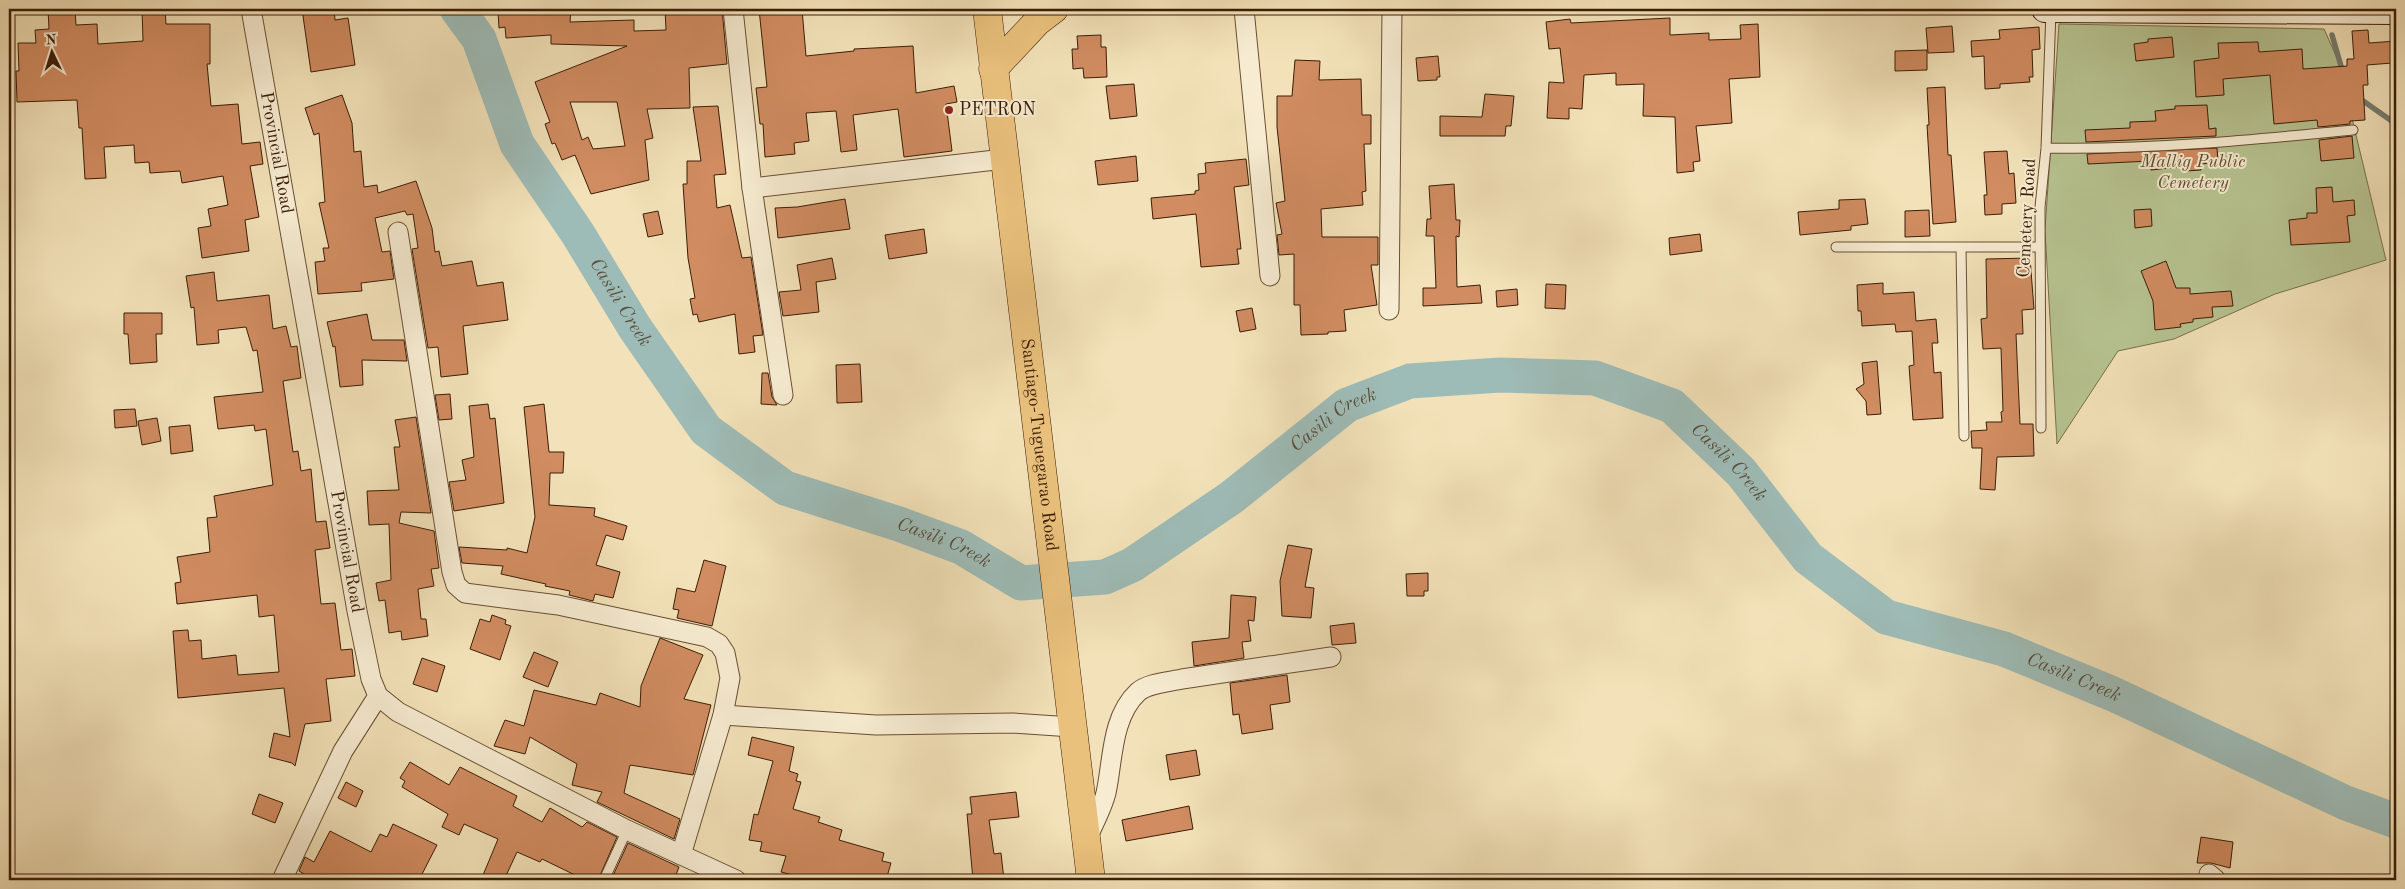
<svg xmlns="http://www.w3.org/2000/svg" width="2405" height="889" viewBox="0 0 2405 889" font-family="'Old Standard TT',serif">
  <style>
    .green { fill: #b7c492; stroke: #79704c }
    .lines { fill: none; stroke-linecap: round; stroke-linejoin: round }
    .stream { stroke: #767c70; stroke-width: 5.5 }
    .river { stroke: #9ebcb7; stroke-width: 35 }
    .building { fill: #d18c61; stroke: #3b1d06; fill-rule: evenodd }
    .service-casing { stroke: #694e33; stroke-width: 11 }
    .minor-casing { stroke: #694e33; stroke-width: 21 }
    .secondary-casing { stroke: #3b1d06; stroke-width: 28 }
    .trunk-casing { stroke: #3b1d06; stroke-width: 29 }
    .service { stroke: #f7ecd2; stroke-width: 9 }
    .minor { stroke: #f7ecd2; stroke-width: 19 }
    .secondary { stroke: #f7ecd2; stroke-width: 26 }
    .trunk { stroke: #eac17c; stroke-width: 28 }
    .poi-dot { fill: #8f2418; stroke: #f7ecd2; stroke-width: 2 }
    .labels { text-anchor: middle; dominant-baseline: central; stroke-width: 4; stroke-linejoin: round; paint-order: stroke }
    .poi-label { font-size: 18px; fill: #3b1d06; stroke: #f7ecd2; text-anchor: start }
    .street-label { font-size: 18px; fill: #3b1d06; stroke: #f7ecd2 }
    .park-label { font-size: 18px; font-style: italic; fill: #604f30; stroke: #f7ecd2 }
    .water-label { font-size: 19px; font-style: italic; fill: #594d3b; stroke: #f7ecd2 }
  </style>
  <rect width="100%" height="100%" fill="#f3e2b9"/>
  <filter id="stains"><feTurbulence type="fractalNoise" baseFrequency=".004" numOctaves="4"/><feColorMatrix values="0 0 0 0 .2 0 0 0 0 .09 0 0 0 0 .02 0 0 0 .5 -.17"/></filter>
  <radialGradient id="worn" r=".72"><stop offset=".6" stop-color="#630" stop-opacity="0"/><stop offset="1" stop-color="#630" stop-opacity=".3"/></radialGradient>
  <path class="green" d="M2059,24L2324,29L2338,60L2386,260L2275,294L2174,339L2118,351L2057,444L2045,230Z"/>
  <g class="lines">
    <path class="stream" d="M2332,35L2343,73
      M2359,98L2396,124"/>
    <path class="river" id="s1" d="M457,9L479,39L517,144L578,234L635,328L706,430L785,488L899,524L961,547L1021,583L1105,577L1132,565L1232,497L1347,405L1410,381L1500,375L1595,378L1672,406L1741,472L1808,558L1886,617L2004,649L2113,694L2346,803L2396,821"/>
  </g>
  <path class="building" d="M48,9H75L76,25L97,24L98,44L143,41L142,9H165L166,24H210V64H207L211,106L238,104L242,144L260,142L263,164L250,166L259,217L245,220L249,251L202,258L198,228L211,226L208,209L228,205L223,176L182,183L180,171L150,173L149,162L135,163L134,145L104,147L106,178L85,179L82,128H79L77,100L17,102L16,71H19L18,43H36L35,30L49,29Z
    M302,9H334L335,20L348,18L355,65L311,72Z
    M543,9H571L570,22L634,20V31L666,30L665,9H683V12L722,9L727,64L689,68L690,108L647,109L653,138L645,140L649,180L591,194L575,155L562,160L555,143L552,144L545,124L550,122L535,82L627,46L551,44V35L506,38L505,27L499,28L498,12ZM570,102H617L625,146L593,149L588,137L582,140Z
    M759,9H802L806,56L854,51V49L913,46L916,93L954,86L957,102L946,104L952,151L904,157L898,109L853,115L857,150L841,152L836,111L806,113L809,141L794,143L795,154L765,157L763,124H760L756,88L767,87Z
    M1670,18V35L1709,33V40L1741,39L1740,25L1758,24L1760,77L1729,79L1732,123L1696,126L1700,161L1693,162L1694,171L1677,173L1675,117L1643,116L1644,84L1616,85V73L1584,75L1582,109L1569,108V119L1547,118L1549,82L1564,83L1560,48L1549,49L1546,22L1570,19L1571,23Z
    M1952,26L1954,52L1928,53L1926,28Z
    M2039,27L2040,49L2032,50L2033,77H2029L2030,82L2000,84V88L1985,89L1984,56L1972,57L1971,41L2000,39L1999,30Z
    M2368,30L2369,43L2396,41V60H2392V63L2367,65L2368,85H2363L2365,120L2350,121V124L2318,127L2317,120L2274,124L2270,75L2223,79L2224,95L2196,97L2194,61L2219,58L2218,43L2258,42L2259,52L2302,49L2303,69L2347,66V59H2354L2352,31Z
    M1101,35V47H1106L1107,77L1084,78L1083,68L1073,69L1072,49H1078L1077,36Z
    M2172,37L2174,57L2136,61L2134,44L2148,42V39Z
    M1927,50V70L1895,71V51Z
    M1438,56L1440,77H1437V80L1418,81L1416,58Z
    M1295,60L1320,61L1319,80L1361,79L1362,115H1371V144H1364L1366,191L1362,192L1363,205L1321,209L1322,237H1378V265H1371L1377,305L1344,310L1346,331L1328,332V334L1301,335L1300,305H1294V254L1279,255L1277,235L1282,234L1276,203L1285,201L1277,127V96H1292Z
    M1134,84L1137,116L1110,119L1106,86Z
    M1945,87L1948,155H1951L1956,222L1933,224L1927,125H1929L1927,88Z
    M1485,94L1514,96L1511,126H1506L1505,136H1440V116L1482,117Z
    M342,95L352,123L354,152L361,151L364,187L377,185L378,193L416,181L432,228L435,252L439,251L442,266L472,261L477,286L503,282L508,320L463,326L468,374L441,377L438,347L428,348L412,249L418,248L413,214L407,215L405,211L375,218L382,252L390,251L394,279L361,283L362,291L318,294L315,262L325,261L323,248H329L319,203L325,202L319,133L314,135L305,108Z
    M2207,105L2209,129L2216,128V136L2086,142L2085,130L2130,128V122L2156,121L2155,111L2175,109V106Z
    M718,106L726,174L714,175L717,208L730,205L742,258L751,257L763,335L753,336L755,352L739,354L735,314L699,322L697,314L693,315L690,299L695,298L688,258L683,184H687V161H701L693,107Z
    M2352,136L2354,158L2321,161L2319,140Z
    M2217,148L2218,162L2201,164V170L2186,171V166L2151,170L2150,161L2088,164L2087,154Z
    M2007,151L2009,174L2014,173L2016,203L2002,204V214L1985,215L1984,195H1987L1984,152Z
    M1136,156L1138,181L1098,185L1095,161Z
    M1246,159L1249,185L1234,187L1241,249H1237L1239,264L1201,267L1196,214L1153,219L1151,198L1195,194V191L1199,190L1198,174L1206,173L1205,163Z
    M1454,184L1456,220H1460L1459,237L1456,236L1457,287L1480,285L1482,303L1423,306V288H1436L1434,236H1426L1427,219H1431L1429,186Z
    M2332,187L2333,202L2354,200L2355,215L2347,216L2350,242L2291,245L2289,220L2307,218V213H2317L2316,188Z
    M845,199L850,229L778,238L775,208L797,207Z
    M1865,199L1868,224L1851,226V230L1800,235L1798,212L1839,209V200Z
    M2151,209L2152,226L2135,228L2134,210Z
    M1929,210L1930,236L1905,237V211Z
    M658,211L663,234L648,237L643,214Z
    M924,229L927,253L889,259L885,235Z
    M1700,234L1702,251L1670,255L1669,238Z
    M832,258L836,279L816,282L819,312L783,316L779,292L801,290L797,265Z
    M2030,258L2034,309L2022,310L2023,334H2016L2020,424H2033L2034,456L1997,457L1995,490L1980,489L1982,448H1972L1971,431L1987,430L1986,422H2002L2001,412L2003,411L2001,348L1983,349L1981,319L1987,318L1986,259Z
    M2166,261L2176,288H2190V294L2231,291L2233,306L2212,307L2213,317L2193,319V322L2180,324L2181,327L2155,330L2153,301L2141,271Z
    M214,272L217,301L269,295L273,329L286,326L291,347L297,346L301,378L283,381L293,452L298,451L301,471L311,469L316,522L326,521L330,548L315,550L321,604L335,603L341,650L352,649L355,676L326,679L331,721L305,724L295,766L292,763L269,757L274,733L290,737L284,688L178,698L173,631L188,630L189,641L201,640L202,659L236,655L238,675L279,672L274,615L259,617L257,595L177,604L175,583L181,582L177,557L210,552L207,518L217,517L214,496L273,485L266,429L255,431L254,425L218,429L214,397L263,392L257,350L253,351L246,327L218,330L219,343L197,345L194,307L191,308L186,276Z
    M1883,283V294L1914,292L1916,321L1936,319L1938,343H1932L1934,373L1941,372L1943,418L1913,420L1909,366L1914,365L1912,331L1896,332L1895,324L1862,326L1861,311H1858L1857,285Z
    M1546,284L1566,285L1565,309L1545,308Z
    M1517,289L1518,305L1497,307L1496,291Z
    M1252,308L1256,329L1240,332L1236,311Z
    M124,313H162V334H156L157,362L130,364L128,334H124Z
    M367,314L372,340H404L407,361L362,360L363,385L340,387L335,346L333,347L327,322Z
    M1877,361L1881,414L1867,415L1866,401L1856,389L1864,384L1862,363Z
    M860,364L862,402L837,403L836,365Z
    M762,373H768L772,397L777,405L761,404Z
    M450,394L452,419L439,420L435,395Z
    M488,404L490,419L495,418L504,503L454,511L449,482L466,480L462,460L474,457L469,406Z
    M544,404L549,452H564L563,473H550L549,505L595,508L594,516L627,526L623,540L606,535L596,565L620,572L613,598L595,594L593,601L569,595L570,591L545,586L546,584L501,574L503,566L462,563L459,547L507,550V548L527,553L535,517L524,407Z
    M135,409L137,426L115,428L114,410Z
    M416,417L431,513L401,512L399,523L434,531L439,568L431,569L434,586L418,589L421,619H426L428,636L402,640L401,631L389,633L385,600L379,601L376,583L391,580L389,524L369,525L367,491L399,490L394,447H400L395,420Z
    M157,418L161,441L142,445L138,421Z
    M190,425L193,451L171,454L169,427Z
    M1288,545L1312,549L1305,587L1314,588L1311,618L1282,616L1280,581Z
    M704,560L726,566L712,626L677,618L679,610L673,609L677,588L695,592Z
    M1428,573V591H1424V596H1407L1406,574Z
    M1231,595L1256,597L1254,621L1248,620L1251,641L1242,642L1244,658L1194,666L1192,642L1229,638Z
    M492,615L506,620L505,624L511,626L500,660L470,649L480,619L490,622Z
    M1354,623L1356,643L1332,645L1330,626Z
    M660,638L703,655L684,699L711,705L693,775L630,765L624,793L680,819L674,839L597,802L602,792L572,785L577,764L530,737L525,754L494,746L505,720L524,726L534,690L596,705L600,693L640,707L641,686Z
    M534,652L558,662L548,687L523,677Z
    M422,658L445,666L437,692L413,684Z
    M1287,675L1290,702L1270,705L1273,729L1242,734L1239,714L1233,715L1230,683Z
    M752,737L794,747L789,771L798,774L796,781L801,782L793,809L820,817L818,822L842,830L839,840L884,853L882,861L891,863L886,880H812L781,872L786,856L760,851L762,842L749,840L754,814L758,815L773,761L748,755Z
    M1196,750L1200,775L1170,780L1166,755Z
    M410,762L449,785L460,767L517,796L513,806L542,822L550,808L582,827L587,822L617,837L598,880H572L575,875L542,859L540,862L517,852L504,880H481L498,839L464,824L459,835L442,827L448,814L402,787L405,781L400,778Z
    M346,782L363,791L356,807L338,798Z
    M1016,792L1019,817L989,820L994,854L1001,853L1004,880H973L967,814H972L970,797Z
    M259,794L283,803L275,823L252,814Z
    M1189,806L1193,829L1126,841L1122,820Z
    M393,824L437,845L419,880H314L299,871L305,857L314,862L330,831L371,852L380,834L387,837Z
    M2201,837L2233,842L2230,868L2211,863H2197Z
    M628,843L679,867L674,880H611Z"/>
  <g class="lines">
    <g class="service-casing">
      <path id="service" d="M2046,148C2149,150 2251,140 2353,130
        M1836,247H2040
        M1961,247L1964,436
        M2041,428L2040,207L2046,148L2051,11
        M604,880L627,830"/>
    </g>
    <g class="minor-casing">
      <g id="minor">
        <path id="s2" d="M251,9L357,611L371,679L378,696L398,712L627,830L736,880"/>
        <path d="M733,9L752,188L783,395"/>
        <path d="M1244,9L1270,276"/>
        <path d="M752,188L1004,159"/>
        <path d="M398,232L452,572L456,585L465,593L558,605L707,637L719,644L725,653L730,678L723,715L681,855"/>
        <path d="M1389,310L1392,9"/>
        <path d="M723,715L876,725L1013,723L1072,727"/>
        <path d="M1087,839C1093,824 1102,809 1106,793C1113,761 1111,717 1138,692C1148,683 1169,682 1182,679L1331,657"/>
        <path d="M2209,874L2216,880"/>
        <path d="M282,880L343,751L378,696"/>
      </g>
    </g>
    <g class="secondary-casing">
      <path id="secondary" d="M2045,9L2396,11"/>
    </g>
    <g class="trunk-casing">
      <g id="trunk">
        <path id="s3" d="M987,9L1091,880"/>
        <path d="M993,69L1037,22L1054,9"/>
      </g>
    </g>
    <use href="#service" class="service"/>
    <use href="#minor" class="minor"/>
    <use href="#secondary" class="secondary"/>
    <use href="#trunk" class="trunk"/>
  </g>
  <circle class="poi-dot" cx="949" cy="110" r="5"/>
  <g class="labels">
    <g class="poi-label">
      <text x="959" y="110">PETRON</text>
    </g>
    <g class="street-label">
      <text stroke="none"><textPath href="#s2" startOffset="146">Provincial Road</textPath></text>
      <text transform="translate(2027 218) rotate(-87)">Cemetery Road</text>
      <text stroke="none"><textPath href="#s3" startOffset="439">Santiago-Tuguegarao Road</textPath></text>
      <text stroke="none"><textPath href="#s2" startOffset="551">Provincial Road</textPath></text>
    </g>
    <g class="park-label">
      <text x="2193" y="162">Mallig Public<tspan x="2193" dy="21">Cemetery</tspan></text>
    </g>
    <g class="water-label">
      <text stroke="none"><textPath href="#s1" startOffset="338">Casili Creek</textPath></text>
      <text stroke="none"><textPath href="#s1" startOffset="1208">Casili Creek</textPath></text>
      <text stroke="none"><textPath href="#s1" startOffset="1642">Casili Creek</textPath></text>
      <text stroke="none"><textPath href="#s1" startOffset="758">Casili Creek</textPath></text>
      <text stroke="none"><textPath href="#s1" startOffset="2062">Casili Creek</textPath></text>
    </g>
  </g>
  <rect width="2405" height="889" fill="none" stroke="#f3e2b9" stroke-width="30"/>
  <rect x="10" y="10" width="2385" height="869" fill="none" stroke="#3b1d06" stroke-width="2.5"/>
  <rect x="15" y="15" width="2375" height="859" fill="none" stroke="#3b1d06"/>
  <g transform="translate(52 52) rotate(356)" stroke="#f7ecd2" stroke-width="4" paint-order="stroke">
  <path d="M0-4L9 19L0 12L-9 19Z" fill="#3b1d06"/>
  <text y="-8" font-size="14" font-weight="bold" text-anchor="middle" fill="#3b1d06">N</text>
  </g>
  <rect width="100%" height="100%" filter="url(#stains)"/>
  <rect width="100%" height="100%" fill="url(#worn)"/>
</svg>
